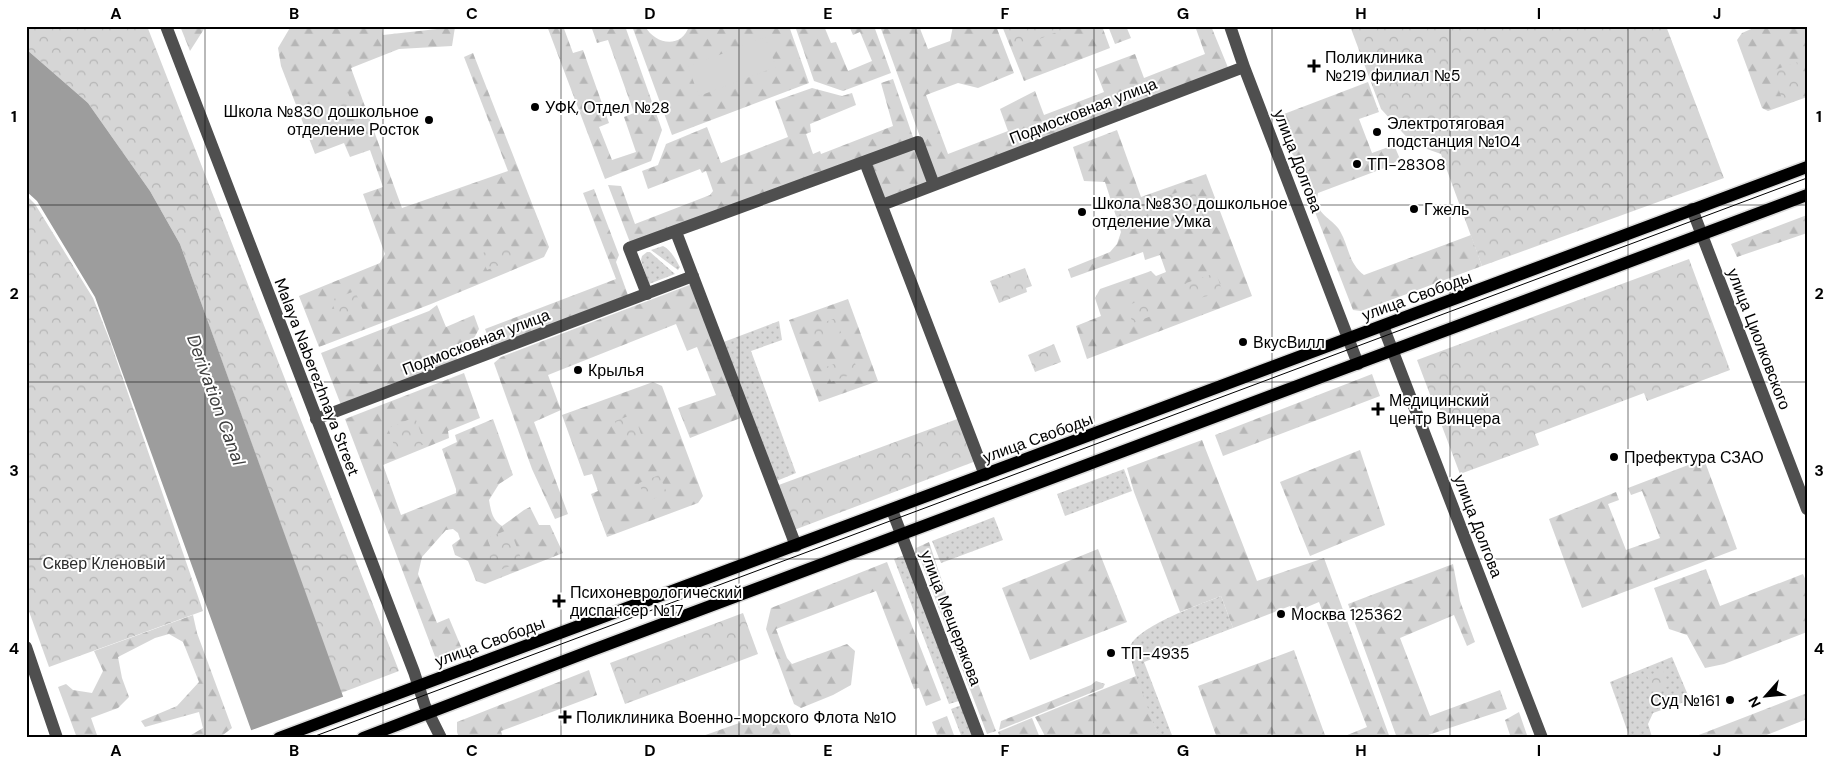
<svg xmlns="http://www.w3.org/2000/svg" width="1833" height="764" viewBox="0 0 1833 764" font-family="'DM Sans',sans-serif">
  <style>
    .grass { fill: url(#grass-dots) }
    .forest { fill: url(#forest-firs) }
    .park { fill: url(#park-crowns) }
    .garden { fill: #d6d6d6 }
    .water { fill: #9d9d9d }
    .pier { fill: #fff }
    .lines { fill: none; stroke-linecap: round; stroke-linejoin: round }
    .major-casing { stroke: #dbdbdb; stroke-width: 15 }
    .minor { stroke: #4f4f4f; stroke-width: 12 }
    .major { stroke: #000; stroke-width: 12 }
    .tram { stroke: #000; stroke-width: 1 }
    .grid { fill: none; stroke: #000; stroke-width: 1; stroke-opacity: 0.55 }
    .poi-dot { fill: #000; stroke: #fff; stroke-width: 2 }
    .labels { text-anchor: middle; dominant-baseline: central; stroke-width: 4; stroke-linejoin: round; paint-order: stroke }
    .poi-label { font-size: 16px; fill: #000; stroke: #fff; text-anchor: start }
    .street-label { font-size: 16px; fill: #000; stroke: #fff }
    .park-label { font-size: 16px; fill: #2d2d2d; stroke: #fff }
    .water-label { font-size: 18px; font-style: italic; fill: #3e3e3e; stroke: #fff }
    .neatline { fill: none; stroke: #000; stroke-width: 2 }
    .grid-label { font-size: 16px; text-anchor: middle; font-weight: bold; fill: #000 }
  </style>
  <defs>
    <pattern id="grass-dots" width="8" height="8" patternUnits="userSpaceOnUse" patternTransform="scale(1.25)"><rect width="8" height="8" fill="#d6d6d6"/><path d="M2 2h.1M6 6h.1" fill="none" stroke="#b6b6b6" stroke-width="1.8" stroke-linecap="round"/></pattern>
    <pattern id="forest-firs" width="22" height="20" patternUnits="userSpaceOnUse" patternTransform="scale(1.25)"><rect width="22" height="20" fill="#d6d6d6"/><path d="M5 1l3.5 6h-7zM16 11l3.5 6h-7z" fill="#b6b6b6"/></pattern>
    <pattern id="park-crowns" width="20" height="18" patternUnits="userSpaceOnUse" patternTransform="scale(1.25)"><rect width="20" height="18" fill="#d6d6d6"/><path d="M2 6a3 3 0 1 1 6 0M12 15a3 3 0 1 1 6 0" fill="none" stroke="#b6b6b6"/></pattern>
  </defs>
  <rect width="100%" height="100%" fill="#fff"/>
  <path class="grass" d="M663,246C671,250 676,260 680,267L678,270L651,250Z
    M647,252H650L675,274L649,284L641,260L642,256Z
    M779,321L782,340L751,351L796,473L774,482L721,343Z
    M1124,469L1132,491L1065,516L1057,494Z
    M994,517L1003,540L941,563L932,541Z
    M907,554L962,700L949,704L894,559Z
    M1221,596L1233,628L1144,662L1173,738H1159C1153,723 1127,659 1130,647C1136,627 1201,604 1221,596Z
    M1672,657L1690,700L1653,713L1648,724L1652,737L1630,738L1610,682Z
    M964,704L977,738H962L951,709Z"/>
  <path class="forest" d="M180,26H206L190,51Z
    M291,26H382L383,35L455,27L452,46L399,49L351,68L402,208L508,171L464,57L473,53L549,247L544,257L431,304L319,347L299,296L380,263L385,254L363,194L383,187L370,150L350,157L344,143L315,154L281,66L278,48Z
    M547,26H563L573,53L583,50L609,123L599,127L612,160L636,152L624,117L634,113L608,40L597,43L591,26H625L662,130L651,161L605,179Z
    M632,26H645C655,45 682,49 689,26H789L809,83L672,135Z
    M795,26H824L831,43L836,42L848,71L872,61L860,32L853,35L849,26H874L891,73L843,91L814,81Z
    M880,26H919L928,49L950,41L953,26H996L1014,73L978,88L958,83L926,95L948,154L1008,131L1000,109L1035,91L1044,115L1104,92L1095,69L1135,54L1144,78L1205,54L1195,26H1211L1229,70L936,181Z
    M1002,26H1102L1110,48L1024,81Z
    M1108,26H1126L1131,38L1115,44Z
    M1758,26H1807V97L1768,111L1762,108L1737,40L1742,33Z
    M893,79L914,140L631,245L608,185L621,186L635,224L710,195L713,191L706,171L702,173L700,169L648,189L642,171L658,165L666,144L707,127L721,163L788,137L775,101L812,88L842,96L852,93L856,105L810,124L811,132L806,134L813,154L820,151L821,154L893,126L881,83Z
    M1368,82L1379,112L1359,119L1372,153L1394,145L1400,159L1387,167L1318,193C1313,215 1333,218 1340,231C1349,246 1348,263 1364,275L1471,235L1482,266L1361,311L1353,310L1280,122L1284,114Z
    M1117,130L1141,197L1206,174L1252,296L1087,359L1076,326L1101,316L1095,298L1100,289L1151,271L1156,276L1166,272L1160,255L1145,260L1143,252L1071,278L1068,269L1110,252L1117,244L1121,232L1105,182L1084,181L1073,147Z
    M917,147L930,183L884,201L869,164Z
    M594,189L619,255L616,262L629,298L493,350L485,329L616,279L583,193Z
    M1807,215V233L1737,257L1731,244Z
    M692,284L743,417L690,438L678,408L716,395L697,347L687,351L676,324L548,375L561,410L534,422L568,514L555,519L532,469L494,363L501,357Z
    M848,299L878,381L819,402L789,320Z
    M437,305L446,327L474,315L479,329L473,340L453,348L458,362L341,405L321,353L429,311Z
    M464,373L480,418L448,431L449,438L383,465L401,515L456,493V489L442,449L457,442L455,435L493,419L513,475L499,484L489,500C491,511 492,520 502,526L524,510L530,507L539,525H550L563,553L485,584L476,581L468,561L455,555L452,545L460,539L458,533L453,529L446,530L422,557L418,574L437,623L449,618L462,649L436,659L345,419Z
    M1372,374L1380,396L1223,456L1215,435Z
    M653,382L662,386L703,496L698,503L607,537L591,494L598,491L592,474L584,476L562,415Z
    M1202,440L1257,581L1324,558L1390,738H1340L1367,727L1319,602L1293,613L1290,606L1233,628L1221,596L1180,612L1134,492L1127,468Z
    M1360,450L1385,525L1310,556L1280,482Z
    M1704,459L1737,549L1582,608L1549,519L1616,492L1619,500L1608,504L1626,550L1660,538L1642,491L1631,495L1628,488Z
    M929,542L961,638L996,731L987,734L916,548Z
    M1098,549L1127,622L1030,660L1002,588Z
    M887,562L941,700L926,706L919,688L914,689L876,591L776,629L787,658L792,664L847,644L855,651L851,685L833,695L801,708L794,704L766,629L771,608Z
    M1453,564L1460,601L1475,642L1467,646L1454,615L1400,638L1430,716L1500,690L1507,709L1419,738H1397L1348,604Z
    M1706,569L1720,606L1803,574L1807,583V632L1724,664L1705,668L1687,635L1669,629L1654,588Z
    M193,615L197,633L232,728L219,738H195L191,735L203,728L199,712L145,727L141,721L177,706L199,682L183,642L169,634L155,638L118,657L122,678L129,697L118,708L91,718L98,738H77L58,687L66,684L73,690L92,693L103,671L94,651Z
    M1294,650L1326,738H1217L1198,686Z
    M589,670L597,695L501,731L503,738H459L457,732V722Z
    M1136,676L1159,738H1046L1035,717Z
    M1096,681L1105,684L1103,688L999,730L1001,721L1091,685Z
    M1807,693V719L1759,738H1691Z
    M1519,712L1528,738H1511L1505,720Z
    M765,714H780L785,720L792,738H697Z
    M947,716L955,738H938L932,722Z
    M1032,718L1040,738H1000L998,732Z"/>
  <path class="park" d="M26,26H147L399,671L341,693L180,244L150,191L88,103L26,49Z
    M1006,26H1072L1014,49Z
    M1350,26H1666L1724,178L1482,266L1441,154L1413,144L1381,109Z
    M1797,62L1807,90L1782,99L1772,71Z
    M348,93L357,115L322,129L313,107Z
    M1193,187L1204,220L1191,225L1181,196L1178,197L1182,208L1166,213L1161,198Z
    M26,195L35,204L93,298L110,341L203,611L49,667L26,603Z
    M510,243L516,258L487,270L480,254Z
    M1689,259L1730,370L1647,401L1644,393L1535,434L1539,445L1460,474L1417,360Z
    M1025,268L1032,286L1026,288L1027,292L999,303L990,281Z
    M1216,273L1222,290L1193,301L1186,283Z
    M355,291L363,310L338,319L331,300Z
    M1147,298L1154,315L1133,323L1126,306Z
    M836,318L841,333L815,342L809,328Z
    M1054,344L1061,362L1035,372L1028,355Z
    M853,357L858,372L831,382L826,367Z
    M634,414L641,434L622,441L615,421Z
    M415,417L425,444L397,454L388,428Z
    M960,418L976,461L794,530L776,486Z
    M659,475L667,493L646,502L639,483Z
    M510,529L522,561L495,572L489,556L493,554L487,538Z
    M743,613L758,654L625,704L610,663Z
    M1663,670L1669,686L1654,692L1647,676Z"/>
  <path class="garden" d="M765,37L776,67L699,96L688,67Z"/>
  <path class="water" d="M26,49L88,103L150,191L180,244L358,738H254L95,297L37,201L26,191Z"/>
  <path class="pier" d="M345,696L360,738H252L249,731Z"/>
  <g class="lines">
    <g class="major-casing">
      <path id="major" d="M279,738L1807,167
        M363,738L590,651L1807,195"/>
    </g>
    <path class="minor" d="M166,26L414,672L425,706L441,738
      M1230,26L1244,67L1358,364
      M865,162L985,475
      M882,205L1244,67
      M1692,209L1807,509
      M676,232L796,546
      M647,294L629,248L918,142L934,185
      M1383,326L1542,738
      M316,419L693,276
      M892,510L979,738
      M26,647L57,738"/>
    <use href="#major" class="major"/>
    <path class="tram" d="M310,738L1807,178"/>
  </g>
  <path class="grid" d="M205,26V738M383,26V738M561,26V738M739,26V738M916,26V738M1094,26V738M1272,26V738M1450,26V738M1628,26V738M26,205H1807M26,382H1807M26,559H1807"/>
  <g class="poi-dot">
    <path d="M1311.5 58.5h5v5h5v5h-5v5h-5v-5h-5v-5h5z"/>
    <circle cx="535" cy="107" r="5"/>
    <circle cx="429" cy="120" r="5"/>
    <circle cx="1377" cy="132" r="5"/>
    <circle cx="1357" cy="164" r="5"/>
    <circle cx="1414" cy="209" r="5"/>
    <circle cx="1082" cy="212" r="5"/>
    <circle cx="1243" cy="342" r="5"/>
    <circle cx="578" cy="370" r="5"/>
    <path d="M1375.5 401.5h5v5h5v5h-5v5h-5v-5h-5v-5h5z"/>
    <circle cx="1614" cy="457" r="5"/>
    <path d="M556.5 593.5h5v5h5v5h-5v5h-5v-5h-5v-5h5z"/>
    <circle cx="1281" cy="614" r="5"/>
    <circle cx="1111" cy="653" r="5"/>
    <circle cx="1730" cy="700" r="5"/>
    <path d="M562.5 709.5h5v5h5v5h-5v5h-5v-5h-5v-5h5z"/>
  </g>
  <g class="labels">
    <g class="poi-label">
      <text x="1325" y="57">Поликлиника<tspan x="1325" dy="18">№219 филиал №5</tspan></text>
      <text x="545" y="107">УФК, Отдел №28</text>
      <text x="419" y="111" text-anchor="end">Школа №830 дошкольное<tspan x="419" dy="18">отделение Росток</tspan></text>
      <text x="1387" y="123">Электротяговая<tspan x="1387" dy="18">подстанция №104</tspan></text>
      <text x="1367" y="164">ТП-28308</text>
      <text x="1092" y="203">Школа №830 дошкольное<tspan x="1092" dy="18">отделение Умка</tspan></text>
      <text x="1424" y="209">Гжель</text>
      <text x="1253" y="342">ВкусВилл</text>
      <text x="588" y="370">Крылья</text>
      <text x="1389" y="400">Медицинский<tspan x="1389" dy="18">центр Винцера</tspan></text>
      <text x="1624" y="457">Префектура СЗАО</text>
      <text x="570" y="592">Психоневрологический<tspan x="570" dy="18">диспансер №17</tspan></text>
      <text x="1291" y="614">Москва 125362</text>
      <text x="1121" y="653">ТП-4935</text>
      <text x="1720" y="700" text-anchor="end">Суд №161</text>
      <text x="576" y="717">Поликлиника Военно-морского Флота №10</text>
    </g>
    <g class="street-label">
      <text transform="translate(1083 111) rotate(-21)">Подмосковная улица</text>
      <text transform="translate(1298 161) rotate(69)">улица Долгова</text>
      <text transform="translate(1417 296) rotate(-20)">улица Свободы</text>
      <text transform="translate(1759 339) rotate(69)">улица Циолковского</text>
      <text transform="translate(476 342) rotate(-21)">Подмосковная улица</text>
      <text transform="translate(317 377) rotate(69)">Malaya Naberezhnaya Street</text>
      <text transform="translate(1038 438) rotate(-20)">улица Свободы</text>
      <text transform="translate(1478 526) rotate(69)">улица Долгова</text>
      <text transform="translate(951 618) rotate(69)">улица Мещерякова</text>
      <text transform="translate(490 642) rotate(-20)">улица Свободы</text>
    </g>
    <g class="park-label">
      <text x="104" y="563">Сквер Кленовый</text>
    </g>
    <g class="water-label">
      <text transform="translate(216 400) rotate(70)">Derivation Canal</text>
    </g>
  </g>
  <rect width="1833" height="764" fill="none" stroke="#ffffff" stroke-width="55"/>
  <g transform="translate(1766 696) rotate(243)" stroke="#ffffff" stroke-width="4" paint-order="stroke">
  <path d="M0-4L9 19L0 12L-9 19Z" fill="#000000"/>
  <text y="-8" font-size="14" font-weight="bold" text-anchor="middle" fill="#000000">N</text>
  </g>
  <rect x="28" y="28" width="1778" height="708" class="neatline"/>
  <g class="grid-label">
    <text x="116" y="19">A</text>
    <text x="294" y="19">B</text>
    <text x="472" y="19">C</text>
    <text x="650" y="19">D</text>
    <text x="828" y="19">E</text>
    <text x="1005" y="19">F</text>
    <text x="1183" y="19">G</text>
    <text x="1361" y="19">H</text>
    <text x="1539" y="19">I</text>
    <text x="1717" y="19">J</text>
    <text x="14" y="122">1</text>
    <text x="1819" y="122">1</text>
    <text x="14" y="299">2</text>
    <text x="1819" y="299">2</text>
    <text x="14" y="476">3</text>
    <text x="1819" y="476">3</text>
    <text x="14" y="654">4</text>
    <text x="1819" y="654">4</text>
    <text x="116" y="756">A</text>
    <text x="294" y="756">B</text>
    <text x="472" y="756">C</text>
    <text x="650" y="756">D</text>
    <text x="828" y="756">E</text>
    <text x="1005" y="756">F</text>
    <text x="1183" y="756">G</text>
    <text x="1361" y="756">H</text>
    <text x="1539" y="756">I</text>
    <text x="1717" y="756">J</text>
  </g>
</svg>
